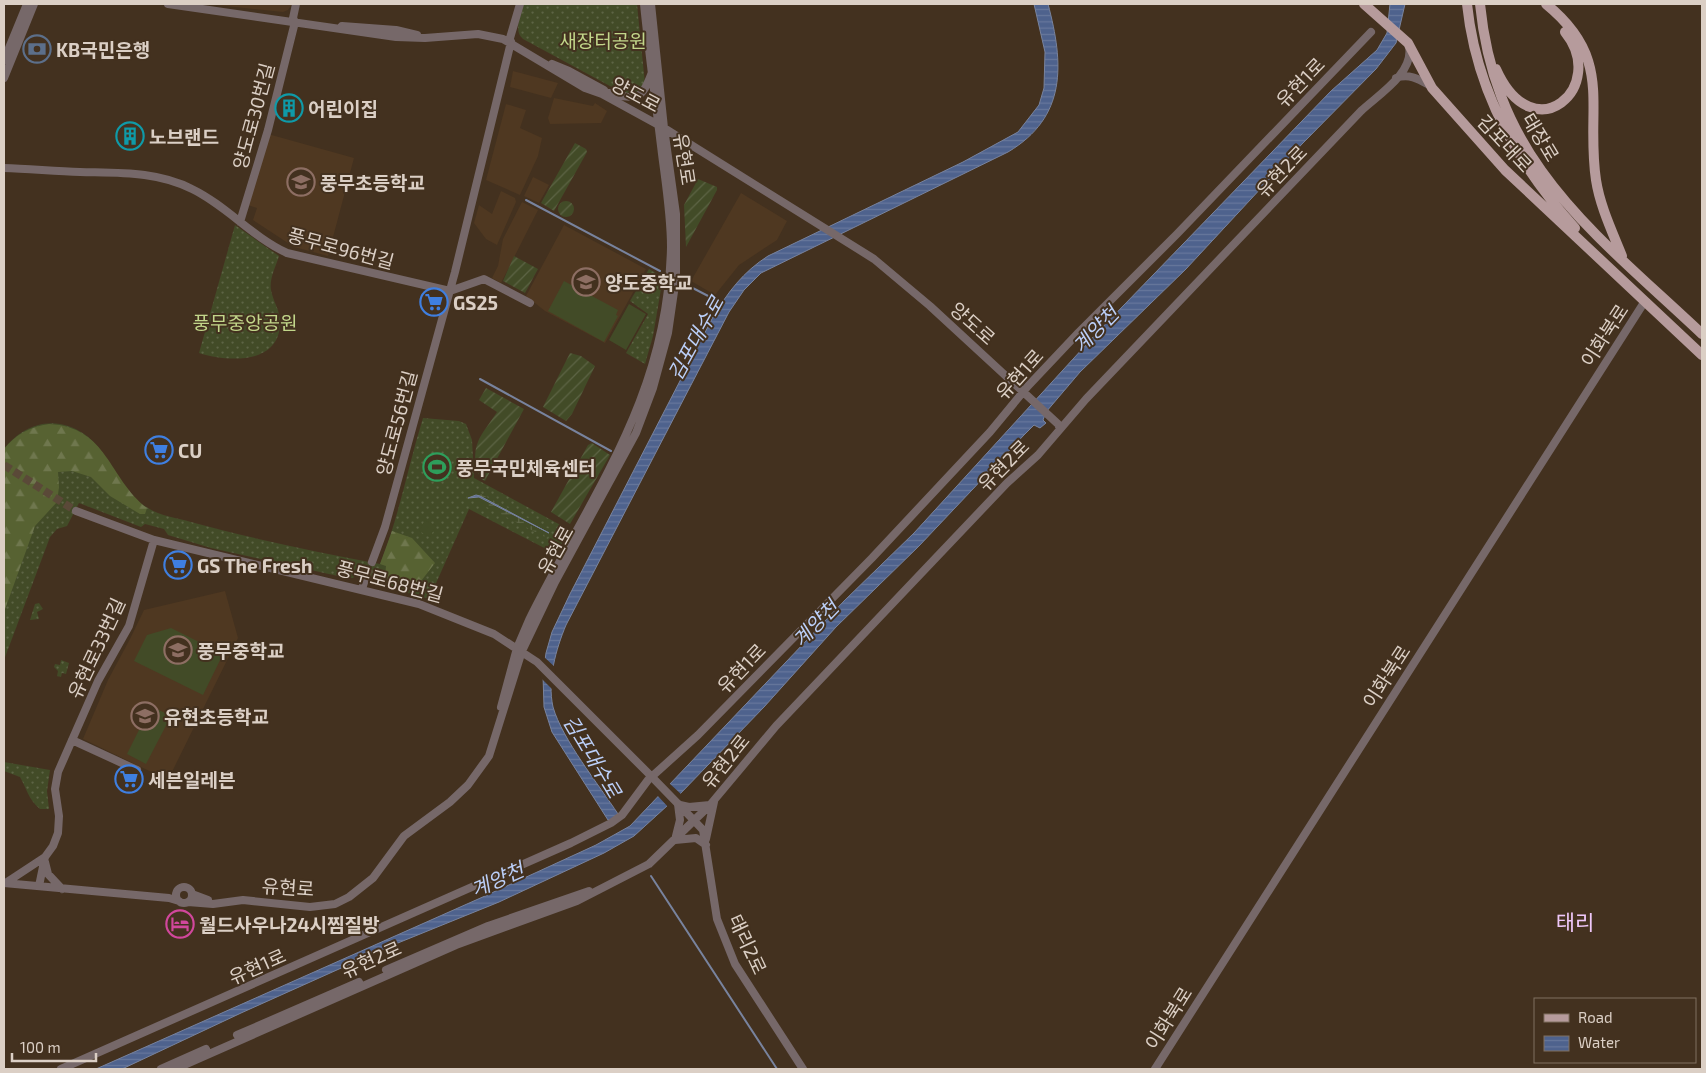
<svg xmlns="http://www.w3.org/2000/svg" width="1706" height="1073" viewBox="0 0 1706 1073" font-family="'Exo 2','Noto Sans KR',sans-serif">
  <style>
    .built { fill: #4f3821 }
    .grass { fill: url(#grass-dots) }
    .forest { fill: url(#forest-firs) }
    .wetland { fill: url(#wetland-marsh) }
    .garden { fill: url(#garden-furrows) }
    .pitch { fill: #424b27 }
    .water { fill: url(#water-rules); stroke: #78839e }
    .pier { fill: #43311f }
    .lines { fill: none; stroke-linecap: round; stroke-linejoin: round }
    .stream { stroke: #78839e; stroke-width: 2 }
    .minor-tunnel { stroke: #5a4938; stroke-width: 8; stroke-dasharray: 8 4; stroke-linecap: butt }
    .minor { stroke: #766869; stroke-width: 8 }
    .major { stroke: #b69b9c; stroke-width: 10 }
    .minor-bridge { stroke: #766869; stroke-width: 8 }
    .labels { text-anchor: middle; dominant-baseline: central; stroke-width: 4; stroke-linejoin: round; paint-order: stroke }
    .park-label { font-size: 19px; fill: #c2d68a; stroke: #43311f }
    .poi-label { font-size: 19px; font-weight: bold; fill: #dbcfc5; stroke: #43311f; text-anchor: start }
    .street-label { font-size: 19px; fill: #dbcfc5; stroke: #43311f }
    .water-label { font-size: 20px; font-style: italic; fill: #bbcff8; stroke: #43311f }
    .quarter-label { font-size: 21px; fill: #efc7f9; stroke: #43311f }
  </style>
  <defs>
    <pattern id="grass-dots" width="8" height="8" patternUnits="userSpaceOnUse" patternTransform="scale(1.25)"><rect width="8" height="8" fill="#424b27"/><path d="M2 2h.1M6 6h.1" fill="none" stroke="#5d6445" stroke-width="1.8" stroke-linecap="round"/></pattern>
    <pattern id="forest-firs" width="22" height="20" patternUnits="userSpaceOnUse" patternTransform="scale(1.25)"><rect width="22" height="20" fill="#576232"/><path d="M5 1l3.5 6h-7zM16 11l3.5 6h-7z" fill="#6f774e"/></pattern>
    <pattern id="wetland-marsh" width="20" height="14" patternUnits="userSpaceOnUse" patternTransform="scale(1.25)"><rect width="20" height="14" fill="#424b27"/><path d="M1 5h8M5 5V1M11 12h8M15 12V8" fill="none" stroke="#5d6445"/></pattern>
    <pattern id="garden-furrows" width="10" height="10" patternUnits="userSpaceOnUse" patternTransform="scale(1.25)"><rect width="10" height="10" fill="#424b27"/><path d="M-1 1l2-2M0 10L10 0M9 11l2-2" fill="none" stroke="#5d6445"/></pattern>
    <pattern id="water-rules" width="6" height="5" patternUnits="userSpaceOnUse" patternTransform="scale(1.25)"><rect width="6" height="5" fill="#4e628d"/><path d="M0 2.5h6" fill="none" stroke="#67779c"/></pattern>
  </defs>
  <rect width="100%" height="100%" fill="#43311f"/>
  <path class="built" d="M207,4H292L288,10L283,12Z
    M513,71L558,83L551,98L510,87Z
    M554,98L593,106L595,103L607,111L601,123L550,124L548,118Z
    M506,104L526,110L520,128L542,138L538,156L520,195L486,180Z
    M268,134L354,158L328,256L294,247L253,220L257,208L248,205Z
    M533,177L549,185L539,203L524,196Z
    M501,191L515,198L516,202L497,245L486,239L474,223L479,205L492,214Z
    M741,193L787,221L777,240L739,265L715,295L691,281Z
    M522,202L538,210L501,283L492,278L498,266L503,239Z
    M564,225L646,269L605,343L545,311L526,296Z
    M225,591L238,638L168,780L83,739L108,680L130,639L144,610Z"/>
  <path class="grass" d="M524,4H637L645,84L637,94L621,92L523,39C513,31 521,15 524,4Z
    M235,225L279,256C276,266 269,279 271,290C273,302 281,311 280,324C279,365 227,362 199,353Z
    M649,269L661,276L662,283L653,336L645,364L626,353L648,314L630,301Z
    M423,418L459,421L466,424L472,440L474,478L566,528L567,534L556,554L469,509L429,599L380,585L376,578L357,574L353,578H347L211,548L168,535L164,529L145,524L141,527L79,503L67,526L57,529L50,537L4,660V449C17,432 38,420 60,424C110,434 110,486 148,508C160,516 178,518 191,522C253,539 317,552 380,564C399,517 408,466 423,418Z
    M39,603L43,609L37,612L39,619L30,620L35,604Z
    M61,660L69,663L66,674L62,673L61,677L57,676L58,671L54,667L55,664L60,665Z
    M4,762L50,770L47,791L49,809H40C28,799 27,789 20,777L4,771Z"/>
  <path class="forest" d="M49,424C108,427 108,478 147,508L145,514H140L110,496L91,477L72,471L58,472L59,487L57,502L35,526L4,612V449C16,434 30,427 49,424Z
    M392,531L412,538L435,563L418,585L385,577L386,566L380,564Z"/>
  <path class="wetland" d="M471,489L551,530L547,538L467,497Z"/>
  <path class="garden" d="M575,143L586,149L587,152L554,211L541,203Z
    M698,179L717,187V190L686,247L684,205Z
    M558 209a8 8 0 1 1 16 0a8 8 0 1 1-16 0Z
    M514,256L538,269L525,293L503,281Z
    M570,353L581,356L595,366L572,414L566,421L543,407Z
    M486,388L524,409L485,481C474,475 473,453 478,442C480,435 492,420 497,412L479,400Z
    M592,443L610,455L570,524L551,512L588,445Z"/>
  <path class="pitch" d="M564,281L618,310L616,315L618,316L604,342L548,311Z
    M629,304L646,314L626,350L609,340Z
    M425,520L436,526L430,537L419,531Z
    M171,628L223,654L203,695L134,661L147,635Z
    M151,706L171,716L146,764L127,754Z"/>
  <path class="water" d="M1034,4H1048C1064,64 1067,117 1008,152L761,273L744,290L729,312L566,625C556,649 547,680 553,707C562,739 599,785 618,814L612,820H608L552,732L544,707L543,675L546,653L552,632L570,594L713,317C728,292 743,272 768,256L963,162L1018,132L1039,105L1044,88L1045,52Z
    M1390,4H1405L1396,43L1376,69L1302,144L1186,269L1080,372L1046,412L1043,420L1046,423L1040,428L1034,425L1024,435L919,546L836,627L764,707L679,795L634,836L604,853L499,902L388,947L241,1013L122,1069H96L485,896L596,845L630,826L844,601L914,533L1095,335L1331,91L1377,50L1387,33Z
    M476,495L480,496L549,533L479,497L468,498Z"/>
  <path class="pier" d="M543,656L556,668L554,691L540,677Z
    M669,783L682,795L669,808L657,795Z"/>
  <g class="lines">
    <path class="stream" d="M526,200L660,271
      M685,284L712,298
      M480,379L611,451
      M651,876L777,1069"/>
    <path class="minor-tunnel" d="M4,465L76,511
      M366,576L372,562"/>
    <path class="minor" d="M168,4L396,37L425,38L478,34L503,39L585,88L602,94L664,128L874,259L930,306L1058,424L1060,429
      M342,26L396,30L417,35
      M510,47V38L520,4
      M4,60L27,4
      M552,64L569,71L604,90
      M4,78L34,4
      M1396,78C1410,73 1420,80 1431,86
      M609,93C638,100 642,100 652,72
      M4,168C29,169 55,171 80,172C118,173 157,171 192,189C227,206 252,237 287,253L450,291
      M240,222L268,130L295,22L293,18L296,4
      M450,291L484,279L530,303
      M76,511L154,540L419,604L494,634L537,662L650,775
      M372,562L385,527L455,272L511,42
      M362,589L366,576
      M501,707L517,648L529,620C592,493 668,397 671,247C671,216 666,185 662,154C656,104 649,54 644,4
      M72,740L137,770
      M678,804L680,820L675,840L696,838L706,845
      M680,805L689,807L710,805
      M684,810L703,830L717,919L735,964L803,1069
      M706,839L714,802
      M45,862L48,874L62,889
      M7,882L45,857
      M4,883L169,898L179,901
      M39,886L45,857L53,846L58,833L59,816L55,789L58,772L98,681L129,626L154,540
      M176 895a8 8 0 1 1 16 0a8 8 0 1 1-16 0Z
      M192,894L208,900
      M188,902L213,904L243,900L310,907L335,904L349,897L373,878L404,836L450,802L468,785L489,756L522,651L555,582L636,433L653,388L668,333L676,278V214L664,128L651,4
      M386,970L488,926L589,891
      M237,1035L359,982
      M61,1069L571,843L611,823L622,815L648,780L698,735L872,558L990,432L1028,386L1079,332L1177,234L1371,32
      M161,1069L206,1049
      M175,1069L456,945L577,901L649,864L710,805L776,726L1007,483L1038,455L1086,399L1361,111C1378,95 1414,73 1409,47
      M1155,1069L1645,301"/>
    <path class="major" d="M1364,4L1408,43L1432,88L1505,170L1702,355
      M1467,4C1476,91 1517,164 1575,228
      M1480,4C1496,164 1594,232 1702,334
      M1546,4C1615,60 1585,106 1596,180C1600,206 1612,231 1622,256
      M1496,69C1534,154 1609,86 1565,32"/>
    <path class="minor-bridge" d="M650,775L684,810"/>
  </g>
  <defs>
    <g id="bank-ring" transform="scale(1.4375)"><circle r="9.5" fill="#43311f" stroke="#5c6f8a" stroke-width="1.5"/><path d="M-6-4H6V4H-6ZM0-2.3a2.3 2.3 0 1 0 0 4.6a2.3 2.3 0 1 0 0-4.6Z" fill="#5c6f8a"/></g>
    <g id="building-ring" transform="scale(1.4375)"><circle r="9.5" fill="#43311f" stroke="#0f9aa8" stroke-width="1.5"/><path d="M-4-6H4V6H1V3H-1V6H-4ZM-2.5-4.3h1.7v1.8h-1.7ZM.8-4.3h1.7v1.8H.8ZM-2.5-1h1.7V.8h-1.7ZM.8-1h1.7V.8H.8Z" fill="#0f9aa8"/></g>
    <g id="school-ring" transform="scale(1.4375)"><circle r="9.5" fill="#43311f" stroke="#8d6e63" stroke-width="1.5"/><path d="M0-5L7-2L0 1L-7-2ZM-4 1L0 2.5L4 1V4Q0 6-4 4Z" fill="#8d6e63"/></g>
    <g id="supermarket-ring" transform="scale(1.4375)"><circle r="9.5" fill="#43311f" stroke="#3f7fe0" stroke-width="1.5"/><path d="M-6-5.5h2.5l.6 2H6L4.5 2H-2.5L-4.4-4H-6ZM-1.5 3.2a1.3 1.3 0 1 0 .1 0ZM3 3.2a1.3 1.3 0 1 0 .1 0Z" fill="#3f7fe0"/></g>
    <g id="stadium-ring" transform="scale(1.4375)"><circle r="9.5" fill="#43311f" stroke="#2e9e5b" stroke-width="1.5"/><path d="M0-5a6.5 5 0 1 0 0 10a6.5 5 0 1 0 0-10ZM-3.5-1.8h7v3.6h-7Z" fill="#2e9e5b"/></g>
    <g id="hotel-ring" transform="scale(1.4375)"><circle r="9.5" fill="#43311f" stroke="#d1479c" stroke-width="1.5"/><path d="M-6-4.5h1.5V1H6V5H4.5V3h-9V5H-6ZM-4 0a1.8 1.8 0 1 1 3.6 0ZM.5 0V-2.5h3Q6-2.5 6 0Z" fill="#d1479c"/></g>
  </defs>
  <g fill-rule="evenodd">
    <use href="#bank-ring" x="37" y="49"/>
    <use href="#building-ring" x="289" y="108"/>
    <use href="#building-ring" x="130" y="136"/>
    <use href="#school-ring" x="301" y="182"/>
    <use href="#school-ring" x="586" y="282"/>
    <use href="#supermarket-ring" x="434" y="302"/>
    <use href="#supermarket-ring" x="159" y="450"/>
    <use href="#stadium-ring" x="437" y="467"/>
    <use href="#supermarket-ring" x="178" y="565"/>
    <use href="#school-ring" x="178" y="650"/>
    <use href="#school-ring" x="145" y="716"/>
    <use href="#supermarket-ring" x="129" y="779"/>
    <use href="#hotel-ring" x="180" y="924"/>
  </g>
  <g class="labels">
    <g class="park-label">
      <text x="603" y="40">새장터공원</text>
      <text x="245" y="322">풍무중앙공원</text>
    </g>
    <g class="poi-label">
      <text x="56" y="49">KB국민은행</text>
      <text x="308" y="108">어린이집</text>
      <text x="149" y="136">노브랜드</text>
      <text x="320" y="182">풍무초등학교</text>
      <text x="605" y="282">양도중학교</text>
      <text x="453" y="302">GS25</text>
      <text x="178" y="450">CU</text>
      <text x="456" y="467">풍무국민체육센터</text>
      <text x="197" y="565">GS The Fresh</text>
      <text x="197" y="650">풍무중학교</text>
      <text x="164" y="716">유현초등학교</text>
      <text x="148" y="779">세븐일레븐</text>
      <text x="199" y="924">월드사우나24시찜질방</text>
    </g>
    <g class="street-label">
      <text transform="translate(1300 82) rotate(-46)">유현1로</text>
      <text transform="translate(636 94) rotate(28)">양도로</text>
      <text transform="translate(253 116) rotate(-75)">양도로30번길</text>
      <text transform="translate(1541 137) rotate(59)">태장로</text>
      <text transform="translate(1505 143) rotate(47)">김포대로</text>
      <text transform="translate(685 159) rotate(81)">유현로</text>
      <text transform="translate(1281 171) rotate(-46)">유현2로</text>
      <text transform="translate(341 248) rotate(15)">풍무로96번길</text>
      <text transform="translate(973 323) rotate(42)">양도로</text>
      <text transform="translate(1604 335) rotate(-57)">이화북로</text>
      <text transform="translate(1019 374) rotate(-48)">유현1로</text>
      <text transform="translate(396 423) rotate(-75)">양도로56번길</text>
      <text transform="translate(1003 465) rotate(-45)">유현2로</text>
      <text transform="translate(555 550) rotate(-61)">유현로</text>
      <text transform="translate(390 581) rotate(15)">풍무로68번길</text>
      <text transform="translate(96 648) rotate(-65)">유현로33번길</text>
      <text transform="translate(741 668) rotate(-46)">유현1로</text>
      <text transform="translate(1386 676) rotate(-57)">이화북로</text>
      <text transform="translate(725 761) rotate(-51)">유현2로</text>
      <text transform="translate(288 887) rotate(4)">유현로</text>
      <text transform="translate(748 944) rotate(65)">태리2로</text>
      <text transform="translate(371 959) rotate(-24)">유현2로</text>
      <text transform="translate(257 966) rotate(-24)">유현1로</text>
      <text transform="translate(1168 1018) rotate(-58)">이화북로</text>
    </g>
    <g class="water-label">
      <text transform="translate(1095 329) rotate(-46)">계양천</text>
      <text transform="translate(695 338) rotate(-61)">김포대수로</text>
      <text transform="translate(815 623) rotate(-46)">계양천</text>
      <text transform="translate(593 756) rotate(59)">김포대수로</text>
      <text transform="translate(497 879) rotate(-24)">계양천</text>
    </g>
    <g class="quarter-label">
      <text x="1575" y="921">태리</text>
    </g>
  </g>
  <rect width="1706" height="1073" fill="none" stroke="#dbcfc5" stroke-width="10"/>
  <rect x="1534" y="998" width="162" height="65" fill="#43311f" stroke="#807061"/>
  <rect x="1544" y="1014" width="25" height="8" fill="#b69b9c" stroke="#807061"/>
  <text x="1578" y="1023" font-size="15" fill="#dbcfc5">Road</text>
  <rect x="1544" y="1036" width="25" height="15" fill="url(#water-rules)" stroke="#807061"/>
  <text x="1578" y="1048" font-size="15" fill="#dbcfc5">Water</text>
  <path d="M12 1053v8h84v-8" fill="none" stroke="#dbcfc5" stroke-width="2.5"/>
  <text x="20" y="1053" font-size="15" fill="#dbcfc5" stroke="#43311f" stroke-width="4" paint-order="stroke">100 m</text>
</svg>
